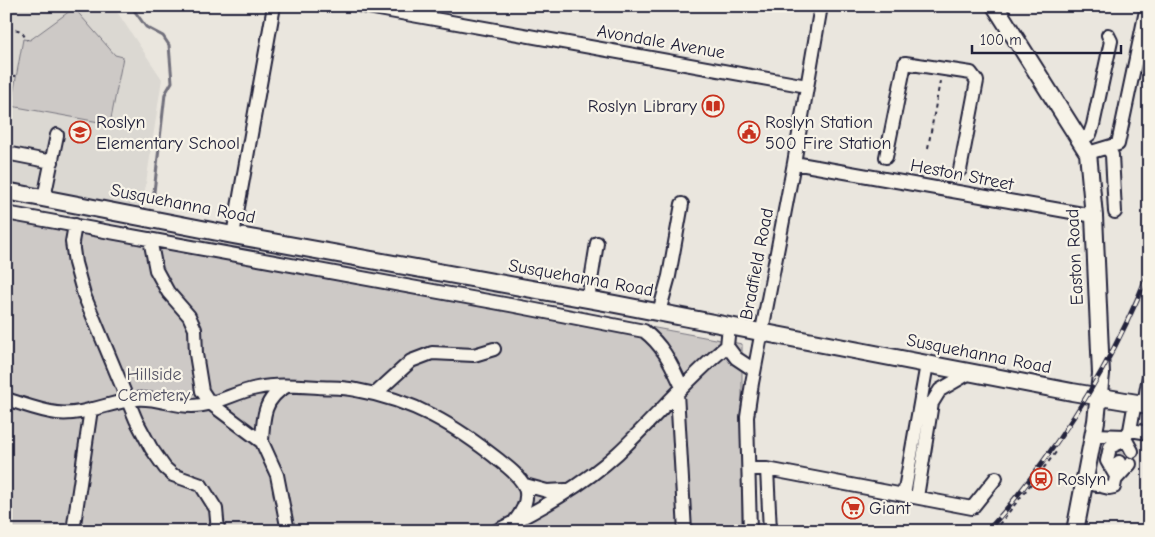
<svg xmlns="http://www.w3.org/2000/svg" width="1155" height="537" viewBox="0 0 1155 537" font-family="'Comic Neue',sans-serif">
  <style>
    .built { fill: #dbd8d2 }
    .green { fill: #cdc9c6; stroke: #787680 }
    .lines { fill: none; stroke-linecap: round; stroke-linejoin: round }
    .stream { stroke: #716f7b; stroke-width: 3 }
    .minor-tunnel { stroke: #c2bfbd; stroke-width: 12; stroke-dasharray: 12 6; stroke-linecap: butt }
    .minor-casing { stroke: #22223b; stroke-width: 16 }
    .major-casing { stroke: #22223b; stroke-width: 20 }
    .path { stroke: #22223b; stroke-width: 2; stroke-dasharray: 4 4; stroke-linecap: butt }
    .minor { stroke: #f7f3e8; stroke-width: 12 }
    .major { stroke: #f7f3e8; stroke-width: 16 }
    .rail-casing { stroke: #22223b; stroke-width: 5 }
    .rail { stroke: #f7f3e8; stroke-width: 3; stroke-dasharray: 9; stroke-linecap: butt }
    .labels { text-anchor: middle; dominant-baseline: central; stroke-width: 4.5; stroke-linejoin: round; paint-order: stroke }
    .street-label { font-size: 18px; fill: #22223b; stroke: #f7f3e8 }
    .poi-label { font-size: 18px; fill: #22223b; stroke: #f7f3e8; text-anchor: start }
    .park-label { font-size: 18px; fill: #555465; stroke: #f7f3e8 }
  </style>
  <rect width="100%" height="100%" fill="#eae6de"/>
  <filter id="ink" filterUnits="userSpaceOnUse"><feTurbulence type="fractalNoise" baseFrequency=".02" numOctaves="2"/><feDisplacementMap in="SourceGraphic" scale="10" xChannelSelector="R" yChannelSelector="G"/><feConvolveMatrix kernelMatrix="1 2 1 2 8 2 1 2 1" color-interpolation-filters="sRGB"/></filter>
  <g filter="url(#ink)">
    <path class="built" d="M6,6H113L162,79L142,209L6,184Z"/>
    <path class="green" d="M74,8L115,55L123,57L110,124L11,106L23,39L30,40Z
      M6,208L742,344V531H6Z"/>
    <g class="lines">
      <path class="stream" d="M131,6L146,27L163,36L169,45L172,82L165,94L153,201"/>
      <path class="minor-tunnel" d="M1119,462L1121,448"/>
      <g class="minor-casing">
        <path id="minor" d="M362,6L807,86
          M1080,141L1090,134L1093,125L1111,41L1108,35
          M1108,148L1112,155L1115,212
          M6,153L52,162
          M1088,153L1118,144L1147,6
          M886,157L905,63L971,73L977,81L960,170
          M794,163L1094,216
          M44,198L57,135
          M6,213L510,305L644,331C664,346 672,366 682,387
          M75,225L72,242L75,263L84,295L136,420L151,448L165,468L173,475L201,485L216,509L218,531
          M233,235L274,6
          M150,239L156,270L168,292L189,316L195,329L196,354L202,391L210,403L262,442L277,475L288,531
          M588,299L597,243
          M659,312L669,276L682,204
          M729,326L727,346L736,358L754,370
          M677,393L685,531
          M375,394L411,361L432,353L474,355L494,349
          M6,399C23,404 40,411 57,413C83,416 110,402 136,399C156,397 172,406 192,406C214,406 235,392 257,388C277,384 298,386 318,387C330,388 343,387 356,390C413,400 455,425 500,461C525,480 537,494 514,522
          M1144,404L1149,376
          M1130,430L1149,433
          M1093,435L1126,436L1130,430L1135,402
          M262,442C263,419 263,398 287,386
          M1130,464L1117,478L1107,461L1110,447L1126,440L1132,451
          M749,469H767L972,508L996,478
          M767,469L770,531
          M1084,482L1109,488L1114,487L1119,462
          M525,485L547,491L566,490
          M904,495L927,364
          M917,497L932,403L940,390L971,372
          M73,531L91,409
          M496,531C539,510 582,486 618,453C655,418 687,379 727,346
          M750,531L747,417L752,383L794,163L821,6"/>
      </g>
      <g class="major-casing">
        <path id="major" d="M995,6L1088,153L1094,216L1101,374L1096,421L1075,531
          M6,191L233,235L615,304L1072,392L1149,405"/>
      </g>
      <path class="path" d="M8,27L21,31L27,40
        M6,35L11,6
        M6,75L16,76
        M928,148L940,81
        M994,531L1057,451"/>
      <use href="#minor" class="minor"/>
      <use href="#major" class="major"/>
      <g class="rail-casing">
        <path id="rail" d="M987,531C1007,510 1025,486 1042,463C1087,401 1121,342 1149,271"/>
      </g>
      <use href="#rail" class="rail"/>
    </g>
  </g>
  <defs>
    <g id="library-ring" transform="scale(1.125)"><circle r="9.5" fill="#f7f3e8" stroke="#c8321e" stroke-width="1.5"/><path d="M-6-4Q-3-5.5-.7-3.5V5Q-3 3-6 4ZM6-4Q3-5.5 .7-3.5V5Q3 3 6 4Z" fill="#c8321e"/></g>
    <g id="school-ring" transform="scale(1.125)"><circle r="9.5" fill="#f7f3e8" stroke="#c8321e" stroke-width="1.5"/><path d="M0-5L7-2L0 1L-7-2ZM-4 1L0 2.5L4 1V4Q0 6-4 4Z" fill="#c8321e"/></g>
    <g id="civic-ring" transform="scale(1.125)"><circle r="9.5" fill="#f7f3e8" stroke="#c8321e" stroke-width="1.5"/><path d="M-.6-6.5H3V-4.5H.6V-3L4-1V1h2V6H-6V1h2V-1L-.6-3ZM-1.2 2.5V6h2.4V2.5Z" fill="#c8321e"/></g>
    <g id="station-ring" transform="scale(1.125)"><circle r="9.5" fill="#f7f3e8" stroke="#c8321e" stroke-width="1.5"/><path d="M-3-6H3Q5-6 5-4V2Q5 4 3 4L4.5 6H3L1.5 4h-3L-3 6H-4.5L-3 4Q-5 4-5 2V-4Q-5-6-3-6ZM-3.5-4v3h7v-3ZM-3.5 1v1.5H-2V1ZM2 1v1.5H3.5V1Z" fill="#c8321e"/></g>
    <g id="supermarket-ring" transform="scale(1.125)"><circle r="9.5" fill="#f7f3e8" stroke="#c8321e" stroke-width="1.5"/><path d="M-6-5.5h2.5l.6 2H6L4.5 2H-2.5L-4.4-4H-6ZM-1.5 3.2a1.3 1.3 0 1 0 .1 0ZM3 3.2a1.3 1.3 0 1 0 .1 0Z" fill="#c8321e"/></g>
  </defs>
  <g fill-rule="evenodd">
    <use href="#library-ring" x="713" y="106"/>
    <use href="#school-ring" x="80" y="132"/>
    <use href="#civic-ring" x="749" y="132"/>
    <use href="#station-ring" x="1041" y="479"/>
    <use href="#supermarket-ring" x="853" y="508"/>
  </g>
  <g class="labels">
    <g class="street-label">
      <text transform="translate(661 42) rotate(10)">Avondale Avenue</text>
      <text transform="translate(962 175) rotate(11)">Heston Street</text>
      <text transform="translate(183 204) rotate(11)">Susquehanna Road</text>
      <text transform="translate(1075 257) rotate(-93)">Easton Road</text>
      <text transform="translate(757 264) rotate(-79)">Bradfield Road</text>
      <text transform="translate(581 278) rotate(10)">Susquehanna Road</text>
      <text transform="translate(979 354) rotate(11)">Susquehanna Road</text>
    </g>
    <g class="poi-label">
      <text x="697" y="106" text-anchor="end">Roslyn Library</text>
      <text x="96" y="122">Roslyn<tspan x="96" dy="21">Elementary School</tspan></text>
      <text x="765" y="122">Roslyn Station<tspan x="765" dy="21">500 Fire Station</tspan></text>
      <text x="1057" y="479">Roslyn</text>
      <text x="869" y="508">Giant</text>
    </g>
    <g class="park-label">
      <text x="154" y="374">Hillside<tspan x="154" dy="21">Cemetery</tspan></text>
    </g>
  </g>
  <rect width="1155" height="537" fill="none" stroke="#f7f3e8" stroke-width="25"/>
  <rect x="12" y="12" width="1130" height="512" fill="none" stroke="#22223b" stroke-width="2" filter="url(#ink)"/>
  <path d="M972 45v8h149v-8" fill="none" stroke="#22223b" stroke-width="2.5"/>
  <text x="980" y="45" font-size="15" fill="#22223b" stroke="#f7f3e8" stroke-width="4" paint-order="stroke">100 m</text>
</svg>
